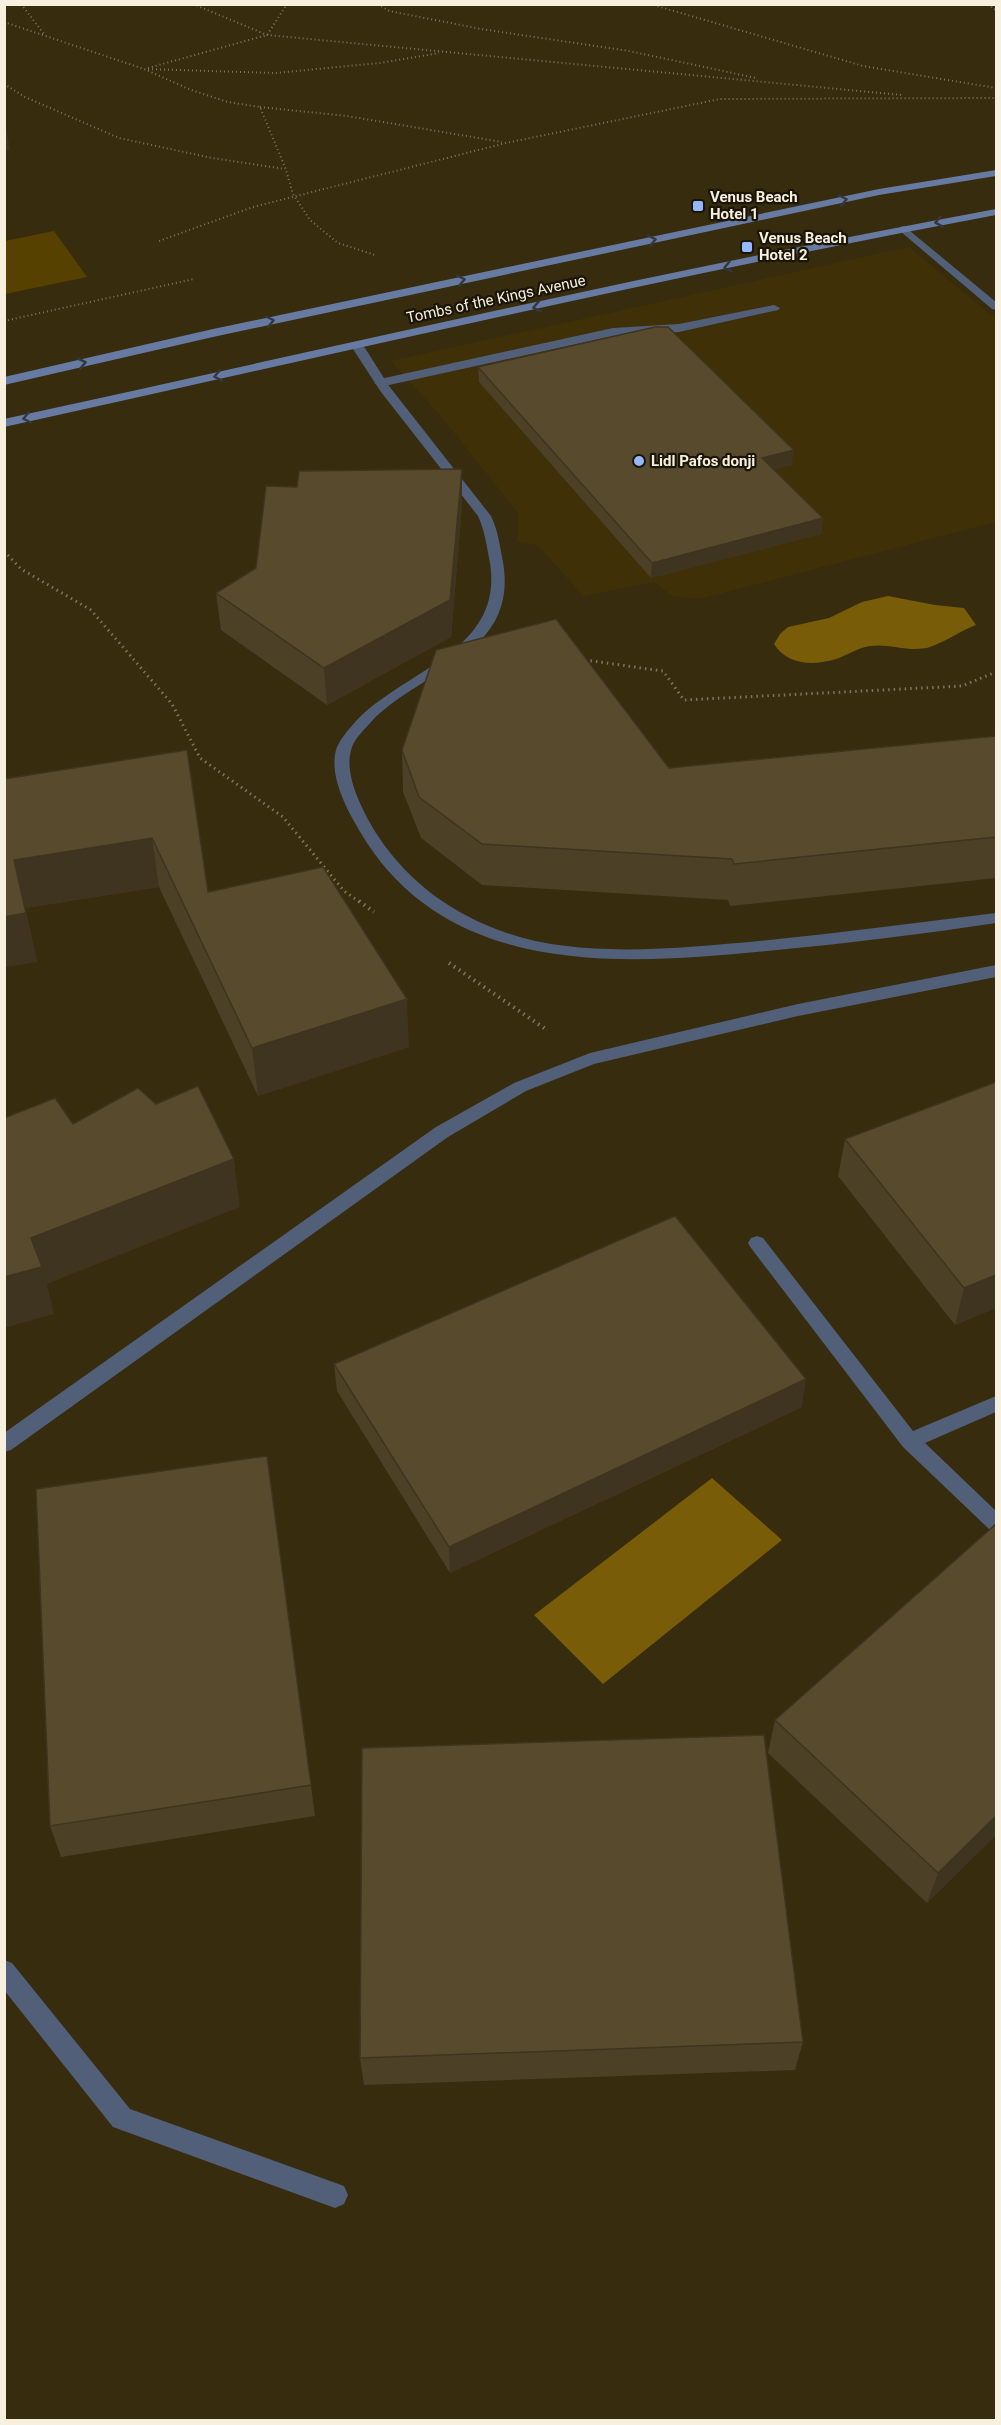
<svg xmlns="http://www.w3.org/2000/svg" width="1001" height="2425" viewBox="0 0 1001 2425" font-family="Roboto,sans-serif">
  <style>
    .built { fill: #3f3008 }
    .green { fill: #574100 }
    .water { fill: #785c07 }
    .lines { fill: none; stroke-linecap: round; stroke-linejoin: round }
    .path-far2 { stroke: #7e755b; stroke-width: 2; stroke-dasharray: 1 3; stroke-linecap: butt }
    .path-far1 { stroke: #7e755b; stroke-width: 3; stroke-dasharray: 1.5 4; stroke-linecap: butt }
    .path { stroke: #7e755b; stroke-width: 4; stroke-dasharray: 1.5 4.5; stroke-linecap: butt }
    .service { fill: #525f78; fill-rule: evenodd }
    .minor { fill: #525f78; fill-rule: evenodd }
    .secondary { fill: #667aa2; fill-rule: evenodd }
    .wall { fill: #4c4027 }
    .shaded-wall { fill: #3e3420 }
    .building { fill: #584b2d; stroke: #3e3420; stroke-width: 1.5 }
    .oneway { stroke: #35383e }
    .poi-dot { fill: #94b7fd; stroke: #1a1508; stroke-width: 2 }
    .labels { text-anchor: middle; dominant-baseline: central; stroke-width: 4.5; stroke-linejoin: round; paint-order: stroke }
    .far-poi-label { font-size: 15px; font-weight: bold; fill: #f7f0df; stroke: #1a1508; text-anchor: start }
    .far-street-label { font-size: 15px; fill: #f7f0df; stroke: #1a1508 }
  </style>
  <rect width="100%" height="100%" fill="#372c0d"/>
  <path class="built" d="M909,247L996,319V522L700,599L672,596L654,582L583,596L539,546L518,542V513L439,414L391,361Z"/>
  <path class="green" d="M54,231L87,277L5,294V241Z"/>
  <path class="water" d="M888,596L935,605L964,608L976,625C960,631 945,642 930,647C911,653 889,643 870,646C857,648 848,655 836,659C813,666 787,665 774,644L780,634L788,627L829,618L862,602Z
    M712,1478L782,1540L603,1684L534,1615Z"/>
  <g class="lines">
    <path class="path-far2" d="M21,4L44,34
      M193,4L267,35L902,95
      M378,4L389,11L481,29L629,51L756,78
      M650,4L863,66L996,88
      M988,4L996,10
      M4,22L144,69L191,90L228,102L260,107L285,167L293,194L310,220L338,243L375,255
      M148,68L267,35L287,4
      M148,69L275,73L380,63L439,53
      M4,84L25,97L119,138L212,158L285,169
      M260,107L347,116L502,142
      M159,241L253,207L506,143L720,99L996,98
      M4,321L194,279"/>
    <path class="path-far1" d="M4,551L21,569L91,610L172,704L200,758L283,817L344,891L361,903
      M585,660L663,671L684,700L962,686L996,672"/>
    <path class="path" d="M359,901L374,912
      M449,963L547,1030"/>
    <path class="service" d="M774,305L780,308L778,310L679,332L613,336L380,387L374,383L380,379L613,328L679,324Z
      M757,1236L763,1238L913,1431L996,1396V1412L925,1443L996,1511V1531L989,1529L903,1447L751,1248L748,1243L751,1238Z"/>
    <path class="minor" d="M904,226L996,302V310L992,309L900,231V227Z
      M357,342L365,348L389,386L491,516C498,530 500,547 503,562C519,655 420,670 371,722C364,730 355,738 352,747C342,774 364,814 378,836C409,883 454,915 507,933C581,959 682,948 759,941C838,933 917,923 996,913V923C923,934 850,943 777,950C633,964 458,981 367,843C352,819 326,777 337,747C341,738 349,729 356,721C404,670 504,651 490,563C487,548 485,531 478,516L381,392L351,346Z
      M996,965V977L798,1016L594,1064L526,1091L448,1137L11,1450L4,1452V1433L436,1127L514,1083L590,1053L798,1004Z
      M4,1960L12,1963L130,2109L344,2186L348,2195L344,2204L335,2208L113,2127L4,1990Z"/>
    <path class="secondary" d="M996,170V176L879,195L213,337L4,385V377L213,329L879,189Z
      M996,209V215C664,277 334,354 4,427V419C334,347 664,270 996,209Z"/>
  </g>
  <path class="wall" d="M478,367L792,465L774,469L823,518L821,534L651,578L479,382Z
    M462,469V506L451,637L327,705L221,630L216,593L256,568L297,487Z
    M996,736V878L730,906L728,900L482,885L421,838L403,792L402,750L669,768Z
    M187,750L208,892L409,1047L258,1096L159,887L25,908L37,962L4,967V779Z
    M996,1082V1308L955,1325L838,1176L845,1139Z
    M334,1364L802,1407L450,1573L337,1391Z
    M267,1456L315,1816L61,1857L50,1826Z
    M775,1720L996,1835L927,1903L768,1753Z
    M803,2042L795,2070L364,2085L360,2058Z"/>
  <path class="shaded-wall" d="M4,118L10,150L4,151Z
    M794,450L792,465L760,473L762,458Z
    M462,469V506L451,637L327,705L324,668Z
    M823,518L821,534L651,578L652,563Z
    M152,838L159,887L25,908L14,860Z
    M26,913L37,962L4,967V917Z
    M407,999L409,1047L258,1096L252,1048Z
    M234,1159L240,1207L47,1284L54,1314L4,1328V1277L31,1238Z
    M996,1275V1308L955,1325L964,1288Z
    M806,1379L802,1407L450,1573L449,1547Z
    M996,1816V1835L927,1903L938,1873Z"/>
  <path class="building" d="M655,327H668L794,450L762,458L823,518L652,563L478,367Z
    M462,469L450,600L324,668L216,593L256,568L266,486L297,487L299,471Z
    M556,619L669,768L996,736V837L734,864L732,859L482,844L419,797L402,750L436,650Z
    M187,750L208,892L323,867L407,999L252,1048L152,838L14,860L26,913L4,917V779Z
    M996,1082V1275L964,1288L845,1139Z
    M198,1086L234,1159L31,1238L42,1267L4,1277V1118L55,1098L73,1124L138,1088L156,1104Z
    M675,1216L806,1379L449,1547L334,1364Z
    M267,1456L311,1785L50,1826L36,1489Z
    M996,1524V1816L938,1873L775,1720Z
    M764,1735L803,2042L360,2058L362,1748Z"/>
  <defs><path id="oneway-chevron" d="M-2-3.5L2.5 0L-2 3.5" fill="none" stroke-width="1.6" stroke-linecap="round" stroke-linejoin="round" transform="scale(1.5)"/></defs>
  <g class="oneway">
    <use href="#oneway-chevron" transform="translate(843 200) rotate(-12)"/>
    <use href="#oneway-chevron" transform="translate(939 222) rotate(170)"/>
    <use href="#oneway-chevron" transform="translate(652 240) rotate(-12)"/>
    <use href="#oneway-chevron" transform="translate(728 267) rotate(168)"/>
    <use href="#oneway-chevron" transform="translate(461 280) rotate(-12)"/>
    <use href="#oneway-chevron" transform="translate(537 307) rotate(168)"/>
    <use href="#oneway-chevron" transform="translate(270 321) rotate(-12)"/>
    <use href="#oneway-chevron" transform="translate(82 363) rotate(-13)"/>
    <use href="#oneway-chevron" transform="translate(218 376) rotate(168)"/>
    <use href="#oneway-chevron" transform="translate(27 418) rotate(168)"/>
  </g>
  <g class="poi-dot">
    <rect x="692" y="200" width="12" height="12" rx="3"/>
    <rect x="741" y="241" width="12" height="12" rx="3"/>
    <circle cx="639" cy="461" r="6"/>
  </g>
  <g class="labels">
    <g class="far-poi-label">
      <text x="710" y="197">Venus Beach<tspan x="710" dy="17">Hotel 1</tspan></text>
      <text x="759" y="238">Venus Beach<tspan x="759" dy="17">Hotel 2</tspan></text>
      <text x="651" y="461">Lidl Pafos donji</text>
    </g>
    <g class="far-street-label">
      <text transform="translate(496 299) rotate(-12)">Tombs of the Kings Avenue</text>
    </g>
  </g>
  <rect width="1001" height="2425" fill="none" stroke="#f7f0df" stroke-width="12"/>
</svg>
